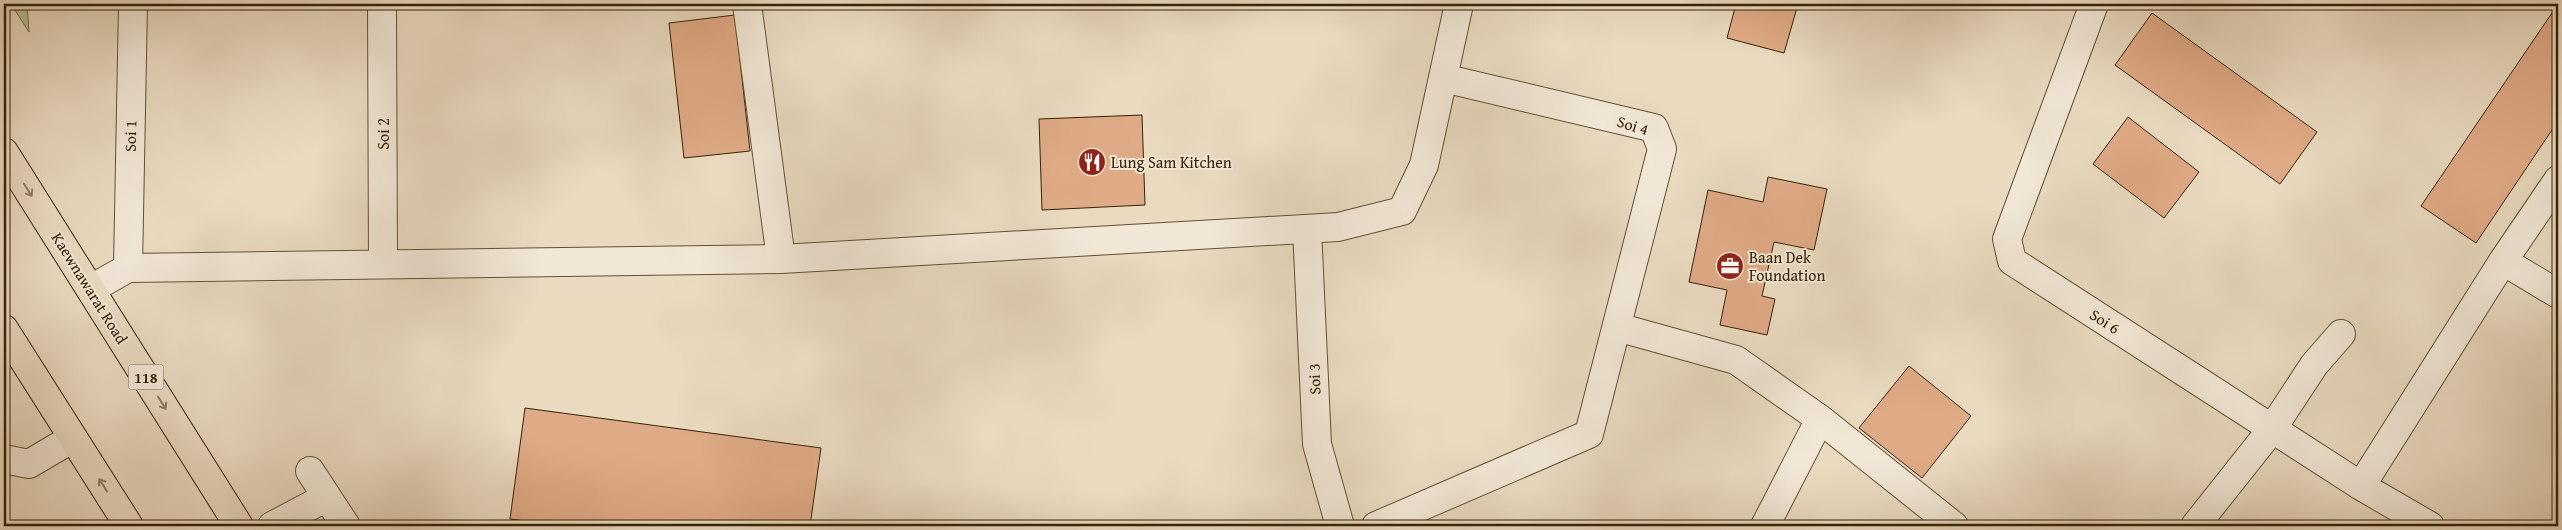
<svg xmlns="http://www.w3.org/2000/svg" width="2562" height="530" viewBox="0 0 2562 530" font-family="'Gentium Book Plus',serif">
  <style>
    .green { fill: #b9bf91; stroke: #78714c }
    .building { fill: #dfaa86; stroke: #372306 }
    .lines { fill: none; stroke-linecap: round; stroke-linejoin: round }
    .minor-casing { stroke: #645134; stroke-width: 30 }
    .major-casing { stroke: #372306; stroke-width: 30 }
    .minor { stroke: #f1e7d6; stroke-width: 28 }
    .major { stroke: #e9dac0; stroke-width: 28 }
    .oneway { stroke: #907e63 }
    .labels { text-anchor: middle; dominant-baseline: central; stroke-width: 4; stroke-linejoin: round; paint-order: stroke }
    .shield { fill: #f1e7d6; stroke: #6f5e44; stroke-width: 1 }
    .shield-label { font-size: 15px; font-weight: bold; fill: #372306 }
    .street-label { font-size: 16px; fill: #372306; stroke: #f1e7d6 }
    .poi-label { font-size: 16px; fill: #372306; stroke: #f1e7d6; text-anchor: start }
  </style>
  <rect width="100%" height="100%" fill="#e9dac0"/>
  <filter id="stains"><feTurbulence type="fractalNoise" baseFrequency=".004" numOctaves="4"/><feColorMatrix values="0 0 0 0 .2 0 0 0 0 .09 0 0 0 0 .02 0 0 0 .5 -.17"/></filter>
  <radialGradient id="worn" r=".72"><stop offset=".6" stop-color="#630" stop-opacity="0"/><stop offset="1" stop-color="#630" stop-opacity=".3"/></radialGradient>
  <path class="green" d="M11,4H27L29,32Z"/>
  <path class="building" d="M1736,4H1798L1784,53L1727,38Z
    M2558,4V121L2476,243L2421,206Z
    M2152,13L2317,132L2280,184L2115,65Z
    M735,15L750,151L684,158L669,23Z
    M1142,115L1145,205L1042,210L1039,119Z
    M2128,117L2199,172L2164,218L2093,164Z
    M1768,177L1827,189L1814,250L1774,242L1762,296L1775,299L1767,335L1720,325L1727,290L1689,282L1708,190L1763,202Z
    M2558,263V275L2553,272Z
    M1909,366L1971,416L1922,478L1859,428Z
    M525,408L821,448L810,526H566L510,519Z"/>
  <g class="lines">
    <g class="minor-casing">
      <path id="minor" d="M382,4L383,264
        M747,4L781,259
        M2094,4L2007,239L2012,261L2361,486L2430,526
        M1307,229L1317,444L1340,526
        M2503,261L2558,294
        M128,268L133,4
        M91,289L128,268L781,259L1338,227L1402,211L1424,165L1459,4
        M1617,327L1736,360L1820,419L1954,526
        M4,459L29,464L73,438
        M310,471L346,526
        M2361,486L2503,261L2558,180
        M272,526L327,497
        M1376,526L1589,434L1662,149L1654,128L1443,78
        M1765,526L1820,419
        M2195,526L2272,429L2314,365L2341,334"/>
    </g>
    <g class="major-casing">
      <path id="major" d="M4,152L239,526
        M4,329L129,526"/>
    </g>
    <use href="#minor" class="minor"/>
    <use href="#major" class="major"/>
  </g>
  <defs><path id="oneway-shaft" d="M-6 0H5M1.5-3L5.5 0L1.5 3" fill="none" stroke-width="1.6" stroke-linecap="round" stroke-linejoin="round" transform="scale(1.25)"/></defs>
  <g class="oneway">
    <use href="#oneway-shaft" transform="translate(28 190) rotate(57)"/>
    <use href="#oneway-shaft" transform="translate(162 403) rotate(58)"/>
    <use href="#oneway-shaft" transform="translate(103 485) rotate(-122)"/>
  </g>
  <defs>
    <g id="restaurant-disc" transform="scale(1.4375)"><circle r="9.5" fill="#8f2418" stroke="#f1e7d6"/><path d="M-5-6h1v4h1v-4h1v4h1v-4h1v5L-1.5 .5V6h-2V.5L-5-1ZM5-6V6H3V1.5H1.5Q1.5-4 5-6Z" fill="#fff"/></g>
    <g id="office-disc" transform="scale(1.4375)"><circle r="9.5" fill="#8f2418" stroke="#f1e7d6"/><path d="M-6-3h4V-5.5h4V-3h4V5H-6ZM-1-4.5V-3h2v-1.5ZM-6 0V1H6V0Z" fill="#fff"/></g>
  </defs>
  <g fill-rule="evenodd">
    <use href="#restaurant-disc" x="1092" y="162"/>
    <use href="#office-disc" x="1730" y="266"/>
  </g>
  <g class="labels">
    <rect class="shield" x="128.5" y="364.5" width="35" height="25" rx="4"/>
    <g class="shield-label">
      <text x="146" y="377">118</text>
    </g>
    <g class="street-label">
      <text transform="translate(1633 125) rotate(17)">Soi 4</text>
      <text transform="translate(383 134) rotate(-90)">Soi 2</text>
      <text transform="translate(130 136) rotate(-89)">Soi 1</text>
      <text transform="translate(90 288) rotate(58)">Kaewnawarat Road</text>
      <text transform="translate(2105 321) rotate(33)">Soi 6</text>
      <text transform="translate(1314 379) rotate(-92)">Soi 3</text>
    </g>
    <g class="poi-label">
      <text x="1111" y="162">Lung Sam Kitchen</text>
      <text x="1749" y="257">Baan Dek<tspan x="1749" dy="18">Foundation</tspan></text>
    </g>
  </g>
  <rect width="2562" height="530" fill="none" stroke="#e9dac0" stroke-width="20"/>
  <rect x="5" y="5" width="2552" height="520" fill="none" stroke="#372306" stroke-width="2.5"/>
  <rect x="10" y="10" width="2542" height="510" fill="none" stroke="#372306"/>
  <rect width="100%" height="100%" filter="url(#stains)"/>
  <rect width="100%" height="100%" fill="url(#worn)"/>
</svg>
